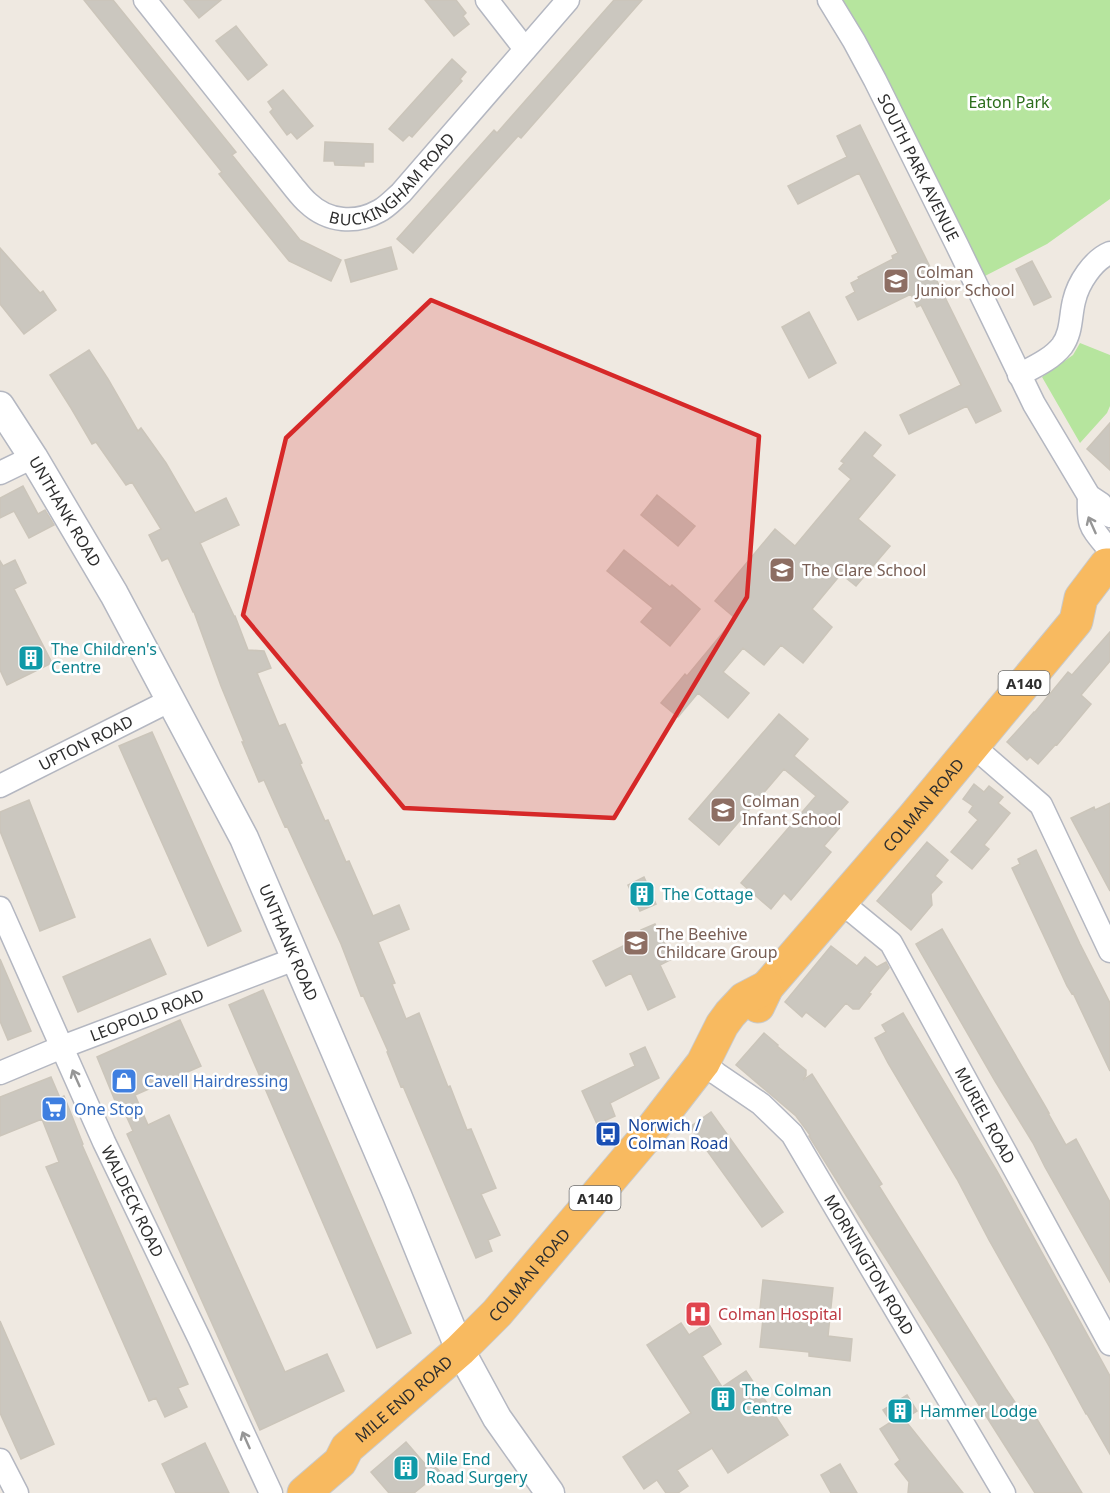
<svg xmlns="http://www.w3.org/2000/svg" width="1110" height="1493" viewBox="0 0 1110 1493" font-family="'Noto Sans',sans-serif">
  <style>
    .green { fill: #b6e59e }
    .building { fill: #cbc7bf; stroke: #cbc5ba; stroke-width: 1.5 }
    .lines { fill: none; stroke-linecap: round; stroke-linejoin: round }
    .minor-casing { stroke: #b4b7c1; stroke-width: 25 }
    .tertiary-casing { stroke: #b4b7c1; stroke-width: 31 }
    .trunk-casing { stroke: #c9c9c9; stroke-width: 35 }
    .minor { stroke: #fff; stroke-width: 22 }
    .tertiary { stroke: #fff; stroke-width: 28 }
    .trunk { stroke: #f8ba60; stroke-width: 33 }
    .oneway { stroke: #969696 }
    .marked { fill: #d62828; fill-opacity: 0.2; stroke: #d62828; stroke-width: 4.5; stroke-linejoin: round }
    .labels { text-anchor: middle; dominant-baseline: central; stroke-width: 5; stroke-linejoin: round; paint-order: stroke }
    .shield { fill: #fff; stroke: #6d6d6d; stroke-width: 1.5 }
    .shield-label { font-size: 15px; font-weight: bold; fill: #2e2e2e }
    .park-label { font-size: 16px; fill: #2c6e1b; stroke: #fff }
    .street-label { font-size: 16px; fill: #2e2e2e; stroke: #fff }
    .education-label { font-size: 16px; fill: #785e54; stroke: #fff; text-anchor: start }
    .culture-label { font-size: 16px; fill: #0d838f; stroke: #fff; text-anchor: start }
    .shop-label { font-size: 16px; fill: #366cbe; stroke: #fff; text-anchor: start }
    .transit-label { font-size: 16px; fill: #164399; stroke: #fff; text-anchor: start }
    .health-label { font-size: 16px; fill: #be3a42; stroke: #fff; text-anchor: start }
  </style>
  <rect width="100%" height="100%" fill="#efe9e1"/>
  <path class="green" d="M843,0H1110V199L1047,244L983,277Z
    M1080,343L1110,355V406L1107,413L1080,443L1042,377L1073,355Z"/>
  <path class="building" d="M84,0H113L236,152L232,155L300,240L341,260L331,281L289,261L219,174L222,172Z
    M184,0H221L199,18Z
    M425,0H456L466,13L463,16L469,24L454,36Z
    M614,0H642L521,138L518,136L413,253L397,239L494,130L497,133Z
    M236,26L267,65L248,80L216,41Z
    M452,59L466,72L460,79L462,81L412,137L409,135L403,141L389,129Z
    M283,90L313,126L297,139L291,132L287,135L270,112L273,109L268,102Z
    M860,125L1001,411L976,423L967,406L909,434L900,415L961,385L921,305L917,307L911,294L858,320L846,297L855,292L851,283L859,279L858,277L893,259L892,256L898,253L859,173L798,204L788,186L847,157L837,136Z
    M325,142L373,144V162H364V166L335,165L334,161H324Z
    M391,247L397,269L351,282L345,260Z
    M0,248L40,293L43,291L56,310L24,334L0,304Z
    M1032,261L1051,297L1034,305L1016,269Z
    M809,312L836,363L809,378L782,327Z
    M89,350L108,379L138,431L141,428L166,463L195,513L226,498L239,525L200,543L234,616H235L248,650L264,651L271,668L257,673L279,726L285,724L302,763L300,764L325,821L328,820L346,862L349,861L373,916L399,905L409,929L378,942L395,983L392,984L406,1019L419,1013L448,1087L450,1086L467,1130L471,1129L496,1188L481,1194L500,1235L488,1240L492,1251L476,1258L403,1086L401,1087L387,1052L388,1051L363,995L361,996L341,944L287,826L285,827L264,780L259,782L242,742H244L221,686L194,612H193L168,558L162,561L149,535L161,529L132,482L126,485L96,442L92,444L71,408L50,375Z
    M1110,423V470L1087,449Z
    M865,432L881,445L872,456L895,475L858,519L890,546L856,586L841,574L812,609L832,627L803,663L781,645L764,665L743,648L723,672L749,693L728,718L698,693L678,717L661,703L685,674L687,676L735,618L715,601L775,529L795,546L851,479L839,469L844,463L841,461Z
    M23,486L38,514L45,510L54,525L29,538L14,511L0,518V498Z
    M657,495L695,526L678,546L641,515Z
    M624,550L670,587L672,585L700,609L670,646L641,622L653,608L607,571Z
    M15,560L26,583L14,589L52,663L7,685L0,670V561L3,566Z
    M1110,632V661L1081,695L1091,704L1057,745L1056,744L1038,764L1030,757L1027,760L1007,742L1034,712H1035L1068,672L1072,675Z
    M779,714L808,739L794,756L848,802L833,819L841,826L824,846L831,852L791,900L784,893L771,909L741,883L816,796L784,769L719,845L689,819Z
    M152,732L241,931L208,946L119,746Z
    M974,784L984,792L989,786L1003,797L998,803L1010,813L984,845L989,849L972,869L951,852L978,820L969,812L973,806L963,799Z
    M29,800L75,917L40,931L0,831V812Z
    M1110,803V891L1071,818L1094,807L1095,810Z
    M927,842L948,860L935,876L942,882L931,894L932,905L911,930L877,901Z
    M1036,850L1080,944L1110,1003V1071L1073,993L1072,994L1067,986L1049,947L1012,868L1020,864L1018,859Z
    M644,877L656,904L640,911L628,885Z
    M655,924L672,959L660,965L675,997L648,1010L631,973L606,986L593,961L643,936L641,930Z
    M942,929L1045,1106L1049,1113H1048L1066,1145L1076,1139L1110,1202V1282L1045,1167L1033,1143L995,1081L916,944Z
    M150,939L166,974L78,1012L63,977Z
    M831,946L857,966L865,957L877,967L886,962L889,968L869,993L871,994L859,1009H853L846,1003L825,1027L806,1012L802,1017L785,1002Z
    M0,959L31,1031L8,1040L0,1021Z
    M263,990L411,1333L377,1348L229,1005Z
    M903,1013L997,1171L1110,1376V1454L1087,1414H1086L1049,1346L989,1240L957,1179L888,1063L875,1038L886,1032L882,1025Z
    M180,1020L201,1066L135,1095L148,1125L169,1115L285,1372L327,1354L344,1391L260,1430L127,1134L133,1131L120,1102L116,1103L97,1057Z
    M764,1033L778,1045L777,1046L806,1070V1075L803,1080L812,1074L882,1184L879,1186L1006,1389L1021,1411L1029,1406L1082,1493H1035L869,1232L809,1136L810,1135L796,1116L736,1065Z
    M645,1047L659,1078L610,1103L615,1116L597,1124L582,1091L635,1066L630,1054Z
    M51,1077L60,1098L64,1096L83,1144L82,1145L188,1384L178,1388L187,1407L165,1417L156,1398L149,1401L46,1167L59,1162L42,1119L0,1136V1097Z
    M711,1112L783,1212L762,1227L690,1127Z
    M763,1280L833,1288L828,1336L852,1339L850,1361L809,1356V1352L760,1347L764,1309H760Z
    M0,1321L54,1444L21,1459L0,1413Z
    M681,1323L689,1335L708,1323L721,1344L702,1356L722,1387L746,1371L788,1435L728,1473L712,1448L677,1470L688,1486L678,1493H666L657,1480L644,1489L623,1457L691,1413L647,1345Z
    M907,1395L917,1411L904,1419L963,1493H908L909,1482L895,1464L900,1460L880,1429L891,1422L883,1410Z
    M406,1442L425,1464L430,1460L440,1472L414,1493H389L371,1472Z
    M205,1443L229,1493H176L162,1464Z
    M840,1464L857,1493H831L821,1475Z"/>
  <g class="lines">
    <g class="minor-casing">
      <g id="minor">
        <path id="s1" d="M145,0L292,185C297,191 302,198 308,203C328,222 356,224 379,211C387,207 394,199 401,193L568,0"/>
        <path d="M487,0L525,49"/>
        <path id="s2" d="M829,0L854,41L875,80L957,245L1034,404L1089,496L1101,504L1110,516"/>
        <path d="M1019,375C1034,367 1052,359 1062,346C1072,332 1070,317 1074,301C1078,283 1093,260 1110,253"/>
        <path d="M0,473L33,457"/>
        <path d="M1089,496C1088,525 1089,525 1107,547H1110"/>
        <path d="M973,746L1041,805L1110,951"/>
        <path id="s3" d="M0,786L171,700"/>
        <path id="s4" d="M841,902L891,943L1110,1344"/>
        <path id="s5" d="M0,908L104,1142L199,1338L271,1493"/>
        <path id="s6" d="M703,1063L717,1074L761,1104L792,1134L1004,1493"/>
        <path id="s7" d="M0,1073L62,1047L295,959"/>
        <path d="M0,1460L17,1493"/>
      </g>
    </g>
    <g class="tertiary-casing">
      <g id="tertiary">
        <path id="s8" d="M0,406L33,457L114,594L244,838L397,1195L460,1350L497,1418L550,1493"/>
      </g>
    </g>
    <g class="trunk-casing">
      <g id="trunk">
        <path id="s9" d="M758,1006L767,987L913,818L1076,621L1081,598L1106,565H1110"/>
        <path id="s10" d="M304,1493L340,1462L347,1448L460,1350L497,1313L645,1138L703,1063L722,1025L730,1014L744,999L767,987"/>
      </g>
    </g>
    <use href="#minor" class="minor"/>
    <use href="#tertiary" class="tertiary"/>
    <use href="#trunk" class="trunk"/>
  </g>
  <defs><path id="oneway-shaft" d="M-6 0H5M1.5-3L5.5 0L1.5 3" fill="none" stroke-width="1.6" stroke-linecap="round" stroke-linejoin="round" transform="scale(1.5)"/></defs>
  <g class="oneway">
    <use href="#oneway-shaft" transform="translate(1092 525) rotate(-114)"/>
    <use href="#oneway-shaft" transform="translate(76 1078) rotate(-114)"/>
    <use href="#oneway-shaft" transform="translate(246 1440) rotate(-114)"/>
  </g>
  <path class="marked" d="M431,300L759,436L747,597L614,818L404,808L243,615L286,438Z"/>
  <defs>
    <g id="school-square" transform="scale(1.35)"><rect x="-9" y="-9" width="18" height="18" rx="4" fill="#8d6e63" stroke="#fff"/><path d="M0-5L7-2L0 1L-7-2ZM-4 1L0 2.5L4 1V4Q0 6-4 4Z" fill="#fff"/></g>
    <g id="building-square" transform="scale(1.35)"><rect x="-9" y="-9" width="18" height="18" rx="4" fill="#0f9aa8" stroke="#fff"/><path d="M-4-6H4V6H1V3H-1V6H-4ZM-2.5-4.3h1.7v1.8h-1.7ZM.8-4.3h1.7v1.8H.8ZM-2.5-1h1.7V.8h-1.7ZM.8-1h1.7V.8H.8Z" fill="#fff"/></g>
    <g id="shop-square" transform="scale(1.35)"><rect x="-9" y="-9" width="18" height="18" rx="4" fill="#3f7fe0" stroke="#fff"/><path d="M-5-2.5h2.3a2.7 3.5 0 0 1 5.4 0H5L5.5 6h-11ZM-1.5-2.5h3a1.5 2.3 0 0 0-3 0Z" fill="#fff"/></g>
    <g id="supermarket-square" transform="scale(1.35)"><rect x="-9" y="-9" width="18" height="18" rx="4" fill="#3f7fe0" stroke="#fff"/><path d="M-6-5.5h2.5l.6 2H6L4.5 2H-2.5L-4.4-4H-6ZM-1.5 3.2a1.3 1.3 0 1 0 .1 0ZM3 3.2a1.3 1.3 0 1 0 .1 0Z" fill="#fff"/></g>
    <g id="bus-square" transform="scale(1.35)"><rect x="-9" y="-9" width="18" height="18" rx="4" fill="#1a4fb4" stroke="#fff"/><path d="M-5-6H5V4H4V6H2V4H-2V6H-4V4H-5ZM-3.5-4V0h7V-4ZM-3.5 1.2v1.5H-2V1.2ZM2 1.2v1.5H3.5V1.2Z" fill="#fff"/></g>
    <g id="hospital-square" transform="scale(1.35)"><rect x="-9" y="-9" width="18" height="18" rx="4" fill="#e0444e" stroke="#fff"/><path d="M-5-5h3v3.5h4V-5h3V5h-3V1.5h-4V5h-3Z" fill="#fff"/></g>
  </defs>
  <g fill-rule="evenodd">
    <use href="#school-square" x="896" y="281"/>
    <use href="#school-square" x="782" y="570"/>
    <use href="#building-square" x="31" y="658"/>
    <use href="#school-square" x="723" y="810"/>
    <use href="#building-square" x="642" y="894"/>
    <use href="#school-square" x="636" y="943"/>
    <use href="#shop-square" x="124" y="1081"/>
    <use href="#supermarket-square" x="54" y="1109"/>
    <use href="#bus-square" x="608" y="1134"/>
    <use href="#hospital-square" x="698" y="1314"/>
    <use href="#building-square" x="723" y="1399"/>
    <use href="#building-square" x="900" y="1411"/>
    <use href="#building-square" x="406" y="1468"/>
  </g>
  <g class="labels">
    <g class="shield">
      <rect x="998.5" y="671" width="51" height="24" rx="4.5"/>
      <rect x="569.5" y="1186" width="51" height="24" rx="4.5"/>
    </g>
    <g class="shield-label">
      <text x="1024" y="683">A140</text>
      <text x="595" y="1198">A140</text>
    </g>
    <g class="park-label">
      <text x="1009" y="102">Eaton Park</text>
    </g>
    <g class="street-label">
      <text stroke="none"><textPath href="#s2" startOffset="190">SOUTH PARK AVENUE</textPath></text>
      <text stroke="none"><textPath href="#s1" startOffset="364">BUCKINGHAM ROAD</textPath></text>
      <text stroke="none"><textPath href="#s8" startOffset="124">UNTHANK ROAD</textPath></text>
      <text stroke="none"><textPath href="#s3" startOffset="96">UPTON ROAD</textPath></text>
      <text stroke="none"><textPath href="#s9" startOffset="261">COLMAN ROAD</textPath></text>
      <text stroke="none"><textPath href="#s8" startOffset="610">UNTHANK ROAD</textPath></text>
      <text stroke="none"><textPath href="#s7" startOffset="158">LEOPOLD ROAD</textPath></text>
      <text stroke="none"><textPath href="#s4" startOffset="261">MURIEL ROAD</textPath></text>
      <text stroke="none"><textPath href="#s5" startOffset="322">WALDECK ROAD</textPath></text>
      <text stroke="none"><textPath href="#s6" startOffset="266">MORNINGTON ROAD</textPath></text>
      <text stroke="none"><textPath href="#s10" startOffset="315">COLMAN ROAD</textPath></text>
      <text stroke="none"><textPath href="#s10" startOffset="138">MILE END ROAD</textPath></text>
    </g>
    <g class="education-label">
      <text x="916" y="272">Colman<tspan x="916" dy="18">Junior School</tspan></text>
      <text x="802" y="570">The Clare School</text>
      <text x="742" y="801">Colman<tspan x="742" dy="18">Infant School</tspan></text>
      <text x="656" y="934">The Beehive<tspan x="656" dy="18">Childcare Group</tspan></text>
    </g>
    <g class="culture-label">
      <text x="51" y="649">The Children's<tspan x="51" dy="18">Centre</tspan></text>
      <text x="662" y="894">The Cottage</text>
      <text x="742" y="1390">The Colman<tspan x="742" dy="18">Centre</tspan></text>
      <text x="920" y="1411">Hammer Lodge</text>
      <text x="426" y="1459">Mile End<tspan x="426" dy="18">Road Surgery</tspan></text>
    </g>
    <g class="shop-label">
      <text x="144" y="1081">Cavell Hairdressing</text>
      <text x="74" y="1109">One Stop</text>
    </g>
    <g class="transit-label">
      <text x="628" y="1125">Norwich /<tspan x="628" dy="18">Colman Road</tspan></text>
    </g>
    <g class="health-label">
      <text x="718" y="1314">Colman Hospital</text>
    </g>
  </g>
</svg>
